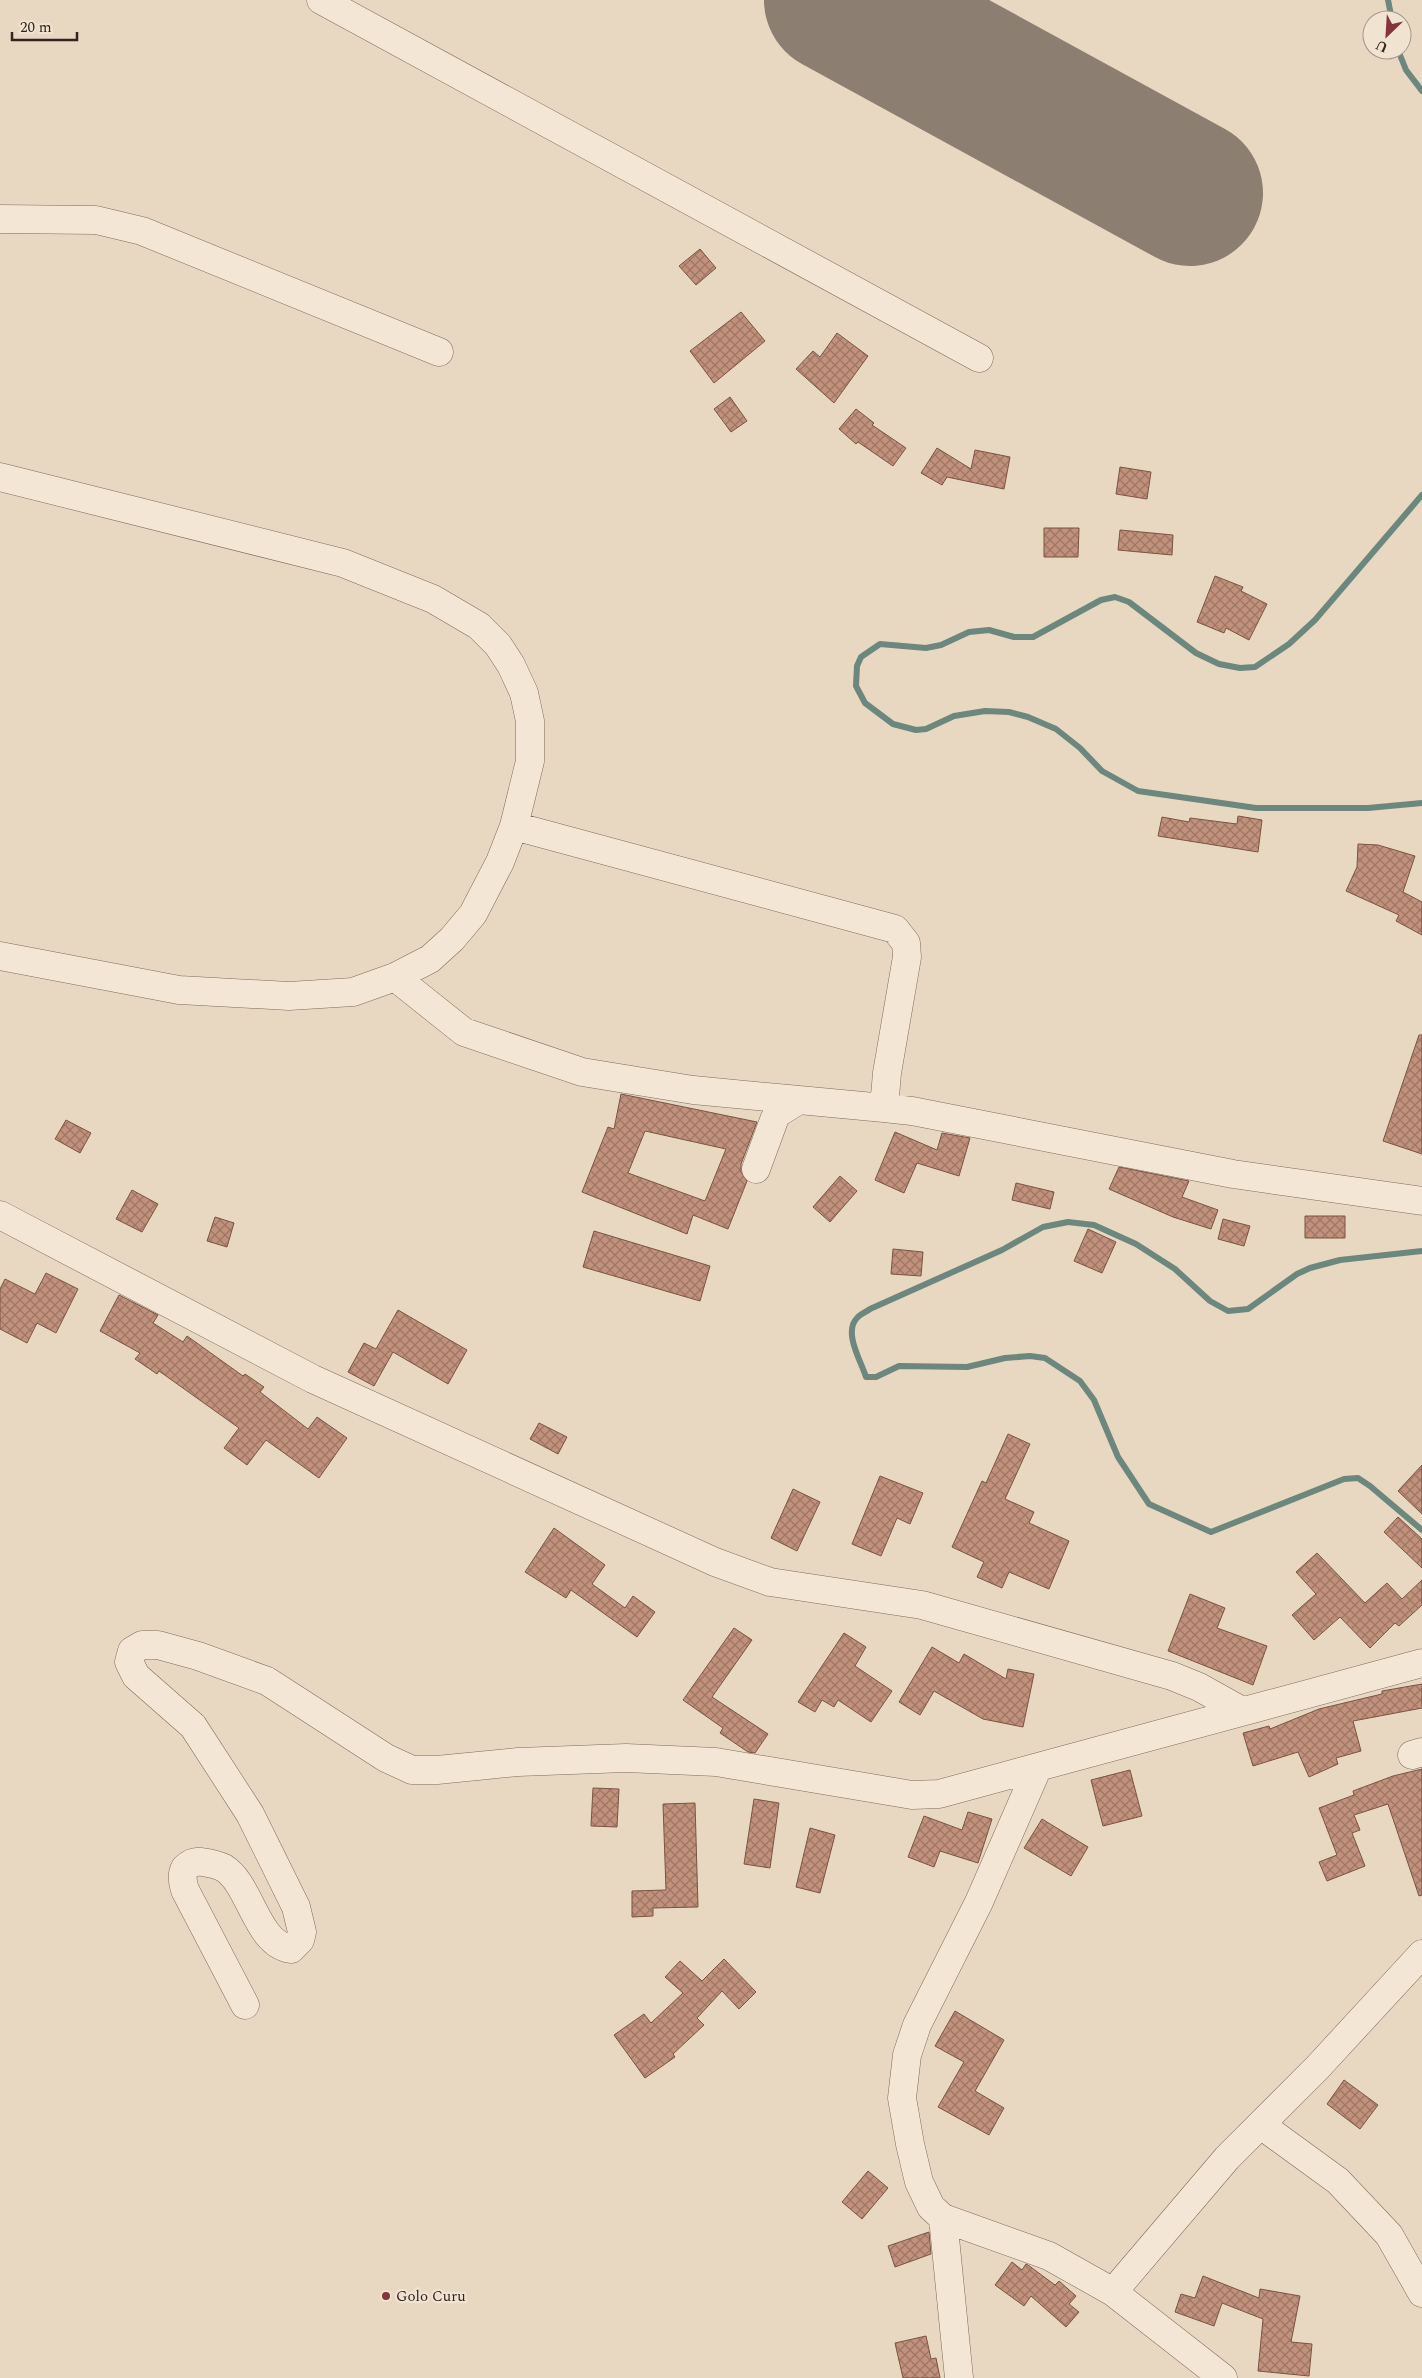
<svg xmlns="http://www.w3.org/2000/svg" width="1422" height="2378" viewBox="0 0 1422 2378" font-family="Spectral,serif">
  <style>
    .lines { fill: none; stroke-linecap: round; stroke-linejoin: round }
    .stream { stroke: #6c877d; stroke-width: 6 }
    .runway { stroke: #8c7e70; stroke-width: 146 }
    .building { fill: url(#building-cross-hatch); stroke: #7b5344; fill-rule: evenodd }
    .minor-casing { stroke: #7f6a5b; stroke-width: 29 }
    .minor { stroke: #f4e6d4; stroke-width: 28 }
    .poi-dot { fill: #87333d; stroke: #f0e3d0; stroke-width: 2 }
    .labels { text-anchor: middle; dominant-baseline: central; stroke-width: 4.5; stroke-linejoin: round; paint-order: stroke }
    .poi-label { font-size: 15px; fill: #31251e; stroke: #f0e3d0; text-anchor: start }
  </style>
  <defs>
    <pattern id="building-cross-hatch" width="8" height="8" patternUnits="userSpaceOnUse" patternTransform="scale(1.25)"><rect width="8" height="8" fill="#c1917c"/><path d="M0 0l8 8M0 8l8-8" fill="none" stroke="#9d7665"/></pattern>
  </defs>
  <rect width="100%" height="100%" fill="#e8d8c2"/>
  <g class="lines">
    <path class="stream" d="M1388,0L1392,20
      M1398,50L1406,70L1422,91
      M1422,495L1315,620L1289,644L1255,667L1240,668L1219,664L1196,653L1129,602L1115,597L1101,600L1033,637H1014L989,630L969,632L941,645L926,648L880,644L861,657L857,666L856,686L865,703L893,724L916,730L926,729L954,716L985,711L1009,712L1028,717L1056,729L1080,748L1102,771L1138,791L1256,808H1368L1422,803
      M1422,1251L1340,1260L1310,1268L1297,1274L1248,1309L1228,1311L1210,1301L1175,1269L1136,1244L1094,1225L1068,1222L1043,1227L1002,1250L870,1309C866,1312 860,1314 857,1318C843,1332 861,1361 866,1377H876L899,1366L967,1367L1005,1358L1030,1356L1045,1358L1080,1381L1094,1400L1118,1457L1149,1504L1211,1532L1344,1479L1358,1478L1370,1486L1422,1530"/>
    <path class="runway" d="M837,0L1190,193"/>
  </g>
  <path class="building" d="M700,249L716,268L696,285L679,266Z
    M741,312L765,341L714,383L690,351Z
    M837,333L868,356L834,403L796,369L813,351L820,357Z
    M730,397L747,421L731,432L714,409Z
    M856,409L874,423L872,425L906,448L893,466L858,442L856,444L839,429Z
    M937,448L971,469L975,450L1010,457L1004,489L947,477L942,485L921,473Z
    M1120,467L1151,472L1147,499L1116,494Z
    M1044,528H1079L1078,557H1044Z
    M1120,530L1173,535L1172,555L1118,550Z
    M1215,576L1243,587L1241,591L1267,604L1249,640L1226,628L1224,633L1197,622Z
    M1238,816L1262,820L1258,852L1158,836L1162,817L1189,822L1190,818L1237,824Z
    M1358,844L1378,845L1415,856L1403,892L1422,902V935L1396,921L1399,915L1346,891L1357,867Z
    M1419,1035H1422V1154L1383,1141Z
    M621,1094L757,1122L741,1164V1172L747,1181L728,1229L693,1215L687,1234L582,1192L608,1127L614,1129ZM645,1131L726,1149L705,1201L628,1173Z
    M66,1120L91,1133L80,1153L55,1139Z
    M895,1132L937,1150L942,1133L970,1138L959,1176L917,1163L904,1193L875,1180Z
    M1119,1167L1189,1181L1182,1197L1218,1210L1211,1229L1173,1217L1109,1189Z
    M840,1176L857,1191L830,1222L813,1207Z
    M1016,1183L1054,1192L1050,1209L1012,1200Z
    M132,1190L158,1204L142,1232L116,1219Z
    M1305,1216H1345V1238H1305Z
    M215,1217L234,1223L227,1247L207,1241Z
    M1223,1219L1250,1226L1244,1246L1218,1239Z
    M1088,1229L1116,1242L1102,1273L1074,1261Z
    M594,1231L710,1266L700,1301L583,1267Z
    M893,1249L923,1252L921,1276L891,1274Z
    M46,1273L78,1289L56,1333L37,1323L27,1343L0,1329V1289L5,1279L35,1294Z
    M119,1295L158,1315L153,1323L183,1342L187,1336L243,1376L245,1374L264,1387L260,1392L308,1429L317,1417L347,1438L319,1478L266,1440L247,1465L224,1448L239,1428L159,1371L157,1374L135,1359L140,1353L100,1331Z
    M398,1310L467,1350L448,1384L393,1352L374,1386L348,1372L364,1343L376,1349Z
    M539,1423L567,1437L558,1454L530,1439Z
    M1008,1434L1030,1444L1005,1499L1034,1512L1029,1523L1069,1541L1049,1589L1009,1572L1002,1588L977,1577L984,1562L952,1547L982,1481L986,1483Z
    M1422,1465V1514L1398,1491Z
    M880,1476L923,1493L910,1524L897,1518L881,1556L852,1544Z
    M793,1489L820,1502L797,1551L771,1538Z
    M1398,1517L1422,1539V1568L1384,1532Z
    M554,1528L605,1565L592,1584L625,1608L633,1596L655,1612L637,1637L571,1590L566,1598L525,1572Z
    M1317,1553L1365,1603L1387,1583L1402,1599L1422,1580V1605L1399,1626L1395,1623L1370,1648L1340,1617L1314,1640L1292,1615L1316,1594L1296,1572Z
    M1190,1594L1225,1608L1217,1628L1267,1646L1253,1685L1168,1651Z
    M734,1628L752,1640L712,1697L768,1734L755,1753L748,1752L720,1733L723,1728L683,1700Z
    M844,1633L866,1647L855,1666L892,1691L871,1722L838,1700L834,1707L822,1700L815,1712L798,1702Z
    M932,1647L959,1663L964,1654L1006,1679L1008,1669L1034,1674L1023,1727L983,1719L934,1691L920,1715L899,1702Z
    M1422,1684V1708L1353,1721L1361,1751L1336,1758L1338,1764L1309,1777L1298,1752L1253,1766L1243,1733L1269,1726L1270,1729L1319,1709L1382,1694V1691Z
    M1422,1769V1895L1419,1896L1388,1804L1354,1815L1360,1830L1352,1833L1365,1866L1327,1881L1319,1862L1337,1855L1319,1808L1354,1795L1353,1791L1393,1776Z
    M1130,1770L1142,1816L1103,1826L1091,1780Z
    M593,1788L619,1789L617,1827L591,1826Z
    M754,1799L779,1803L770,1868L744,1864Z
    M695,1803L698,1907L653,1908V1916L632,1917V1891L666,1890L663,1804Z
    M968,1812L992,1819L978,1863L940,1851L934,1867L908,1857L924,1816L962,1830Z
    M1042,1819L1088,1847L1071,1876L1024,1848Z
    M810,1828L835,1835L820,1893L796,1887Z
    M724,1959L756,1992L739,2009L722,1991L697,2018L704,2025L673,2054L675,2057L645,2078L614,2035L644,2014L651,2023L683,1993L665,1977L680,1961L702,1981Z
    M955,2011L1004,2040L975,2091L1004,2108L989,2135L938,2107L964,2062L935,2046Z
    M1344,2080L1378,2105L1360,2129L1327,2104Z
    M868,2171L888,2188L862,2219L842,2202Z
    M929,2232L931,2254L895,2267L888,2246Z
    M1012,2262L1022,2270L1026,2264L1028,2265L1055,2285L1059,2281L1076,2296L1069,2304L1079,2312L1066,2327L1031,2296L1024,2306L995,2285Z
    M1203,2276L1259,2298L1260,2289L1300,2296L1291,2342L1312,2344L1309,2376L1258,2371L1263,2319L1222,2303L1214,2326L1175,2312L1181,2294L1195,2298Z
    M926,2336L931,2359L936,2358L940,2378H903L895,2343Z"/>
  <g class="lines">
    <g class="minor-casing">
      <path id="minor" d="M321,0L979,358
        M0,219L96,220L142,231L439,352
        M0,477L343,563L433,599L479,626L498,645L511,665L524,693L530,721V761L514,826L500,862L473,914L452,939L430,959L395,977L353,992L289,996L179,990L0,956
        M514,826L895,929L906,943L907,957L887,1073L884,1108L912,1111L1233,1174L1422,1201
        M395,977L464,1032L582,1072L693,1090L799,1100
        M756,1169L774,1120L778,1113L799,1100L884,1108
        M0,1215L313,1379L715,1562L770,1582L922,1605L1172,1676L1199,1687L1242,1711
        M1412,1755L1422,1752
        M245,2005L185,1890C183,1884 181,1875 185,1868C190,1863 196,1861 202,1862C209,1863 218,1865 224,1868C251,1885 256,1944 291,1949L300,1940L302,1932L296,1907L250,1814L193,1726L136,1676L129,1662L132,1651L142,1645H158L198,1656L267,1681L386,1758L412,1770H437L518,1762L626,1758L716,1762L912,1795L939,1794L1038,1767
        M1261,2125L1338,2181L1389,2235L1422,2293
        M943,2218L959,2378
        M1113,2292L1227,2158L1317,2068L1422,1954
        M1223,2378L1113,2292L1049,2256L943,2218L931,2207L919,2182L910,2144L902,2098L907,2055L917,2025L979,1902L1038,1767L1422,1663"/>
    </g>
    <use href="#minor" class="minor"/>
  </g>
  <circle class="poi-dot" cx="386" cy="2296" r="5"/>
  <g class="labels">
    <g class="poi-label">
      <text x="396" y="2296">Golo Curu</text>
    </g>
  </g>
  <g transform="translate(1387 35) rotate(205)"><circle r="24" fill="#f0e3d0" stroke="#a49789"/>
  <path d="M0-4L9 19L0 12L-9 19Z" fill="#87333d"/>
  <text y="-8" font-size="14" font-weight="bold" text-anchor="middle" fill="#31251e">U</text>
  </g>
  <path d="M12 32v8h65v-8" fill="none" stroke="#31251e" stroke-width="2.5"/>
  <text x="20" y="32" font-size="15" fill="#31251e" stroke="#f0e3d0" stroke-width="4" paint-order="stroke">20 m</text>
</svg>
